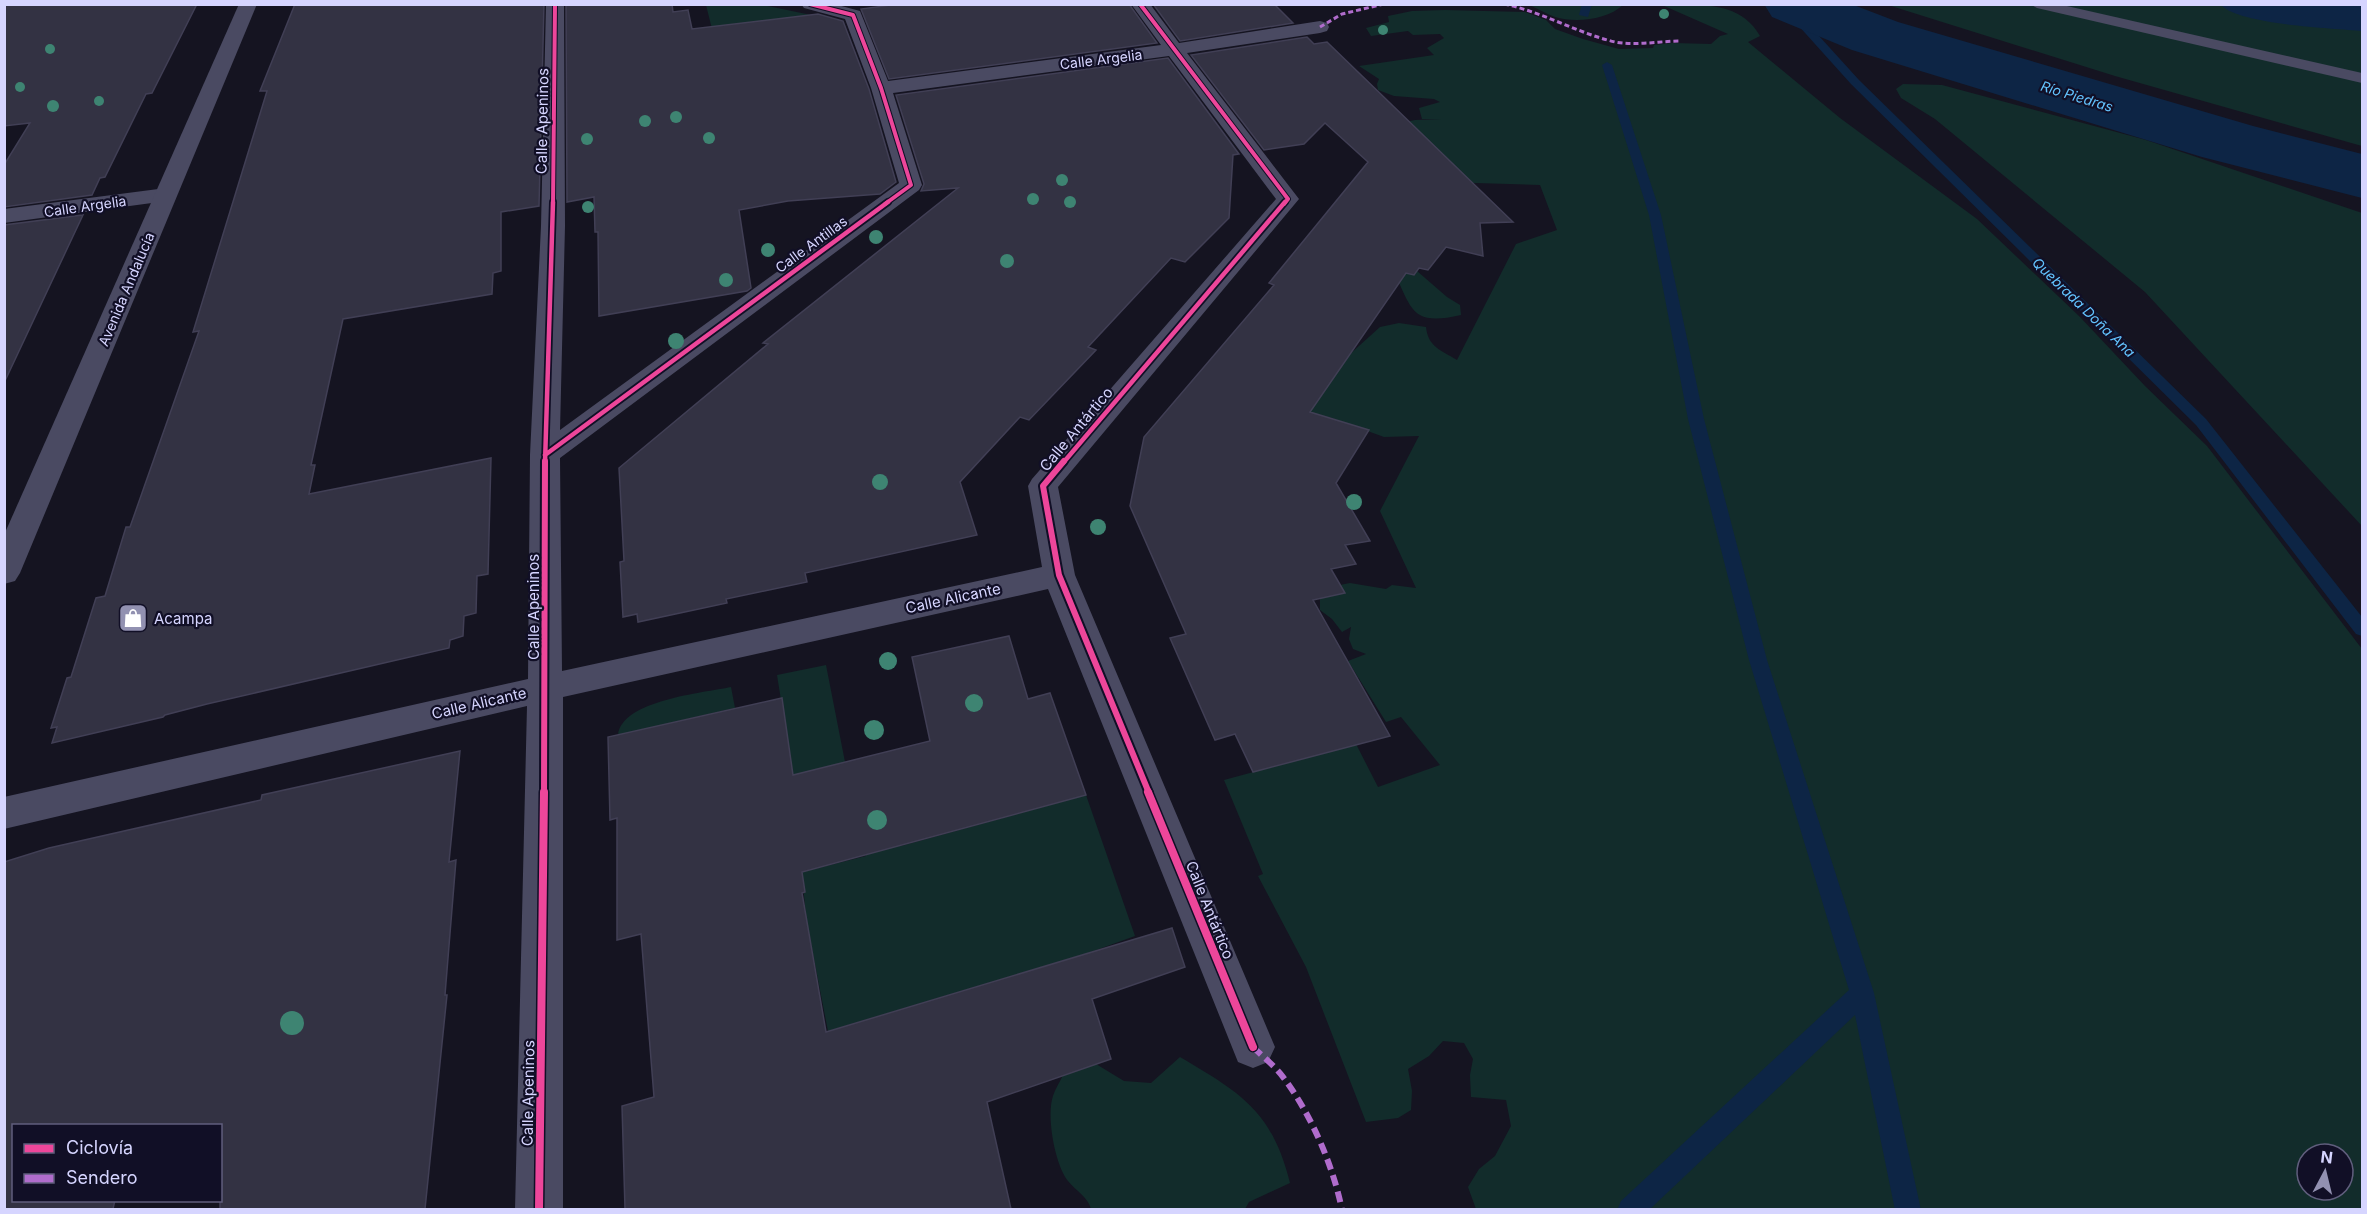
<svg xmlns="http://www.w3.org/2000/svg" width="2367" height="1214" viewBox="0 0 2367 1214" font-family="Inter,sans-serif">
  <style>
    .green { fill: #122c2b; fill-rule: evenodd }
    .water { fill: #0d2545 }
    .lines { fill: none; stroke-linecap: round; stroke-linejoin: round }
    .stream { fill: #0d2545; fill-rule: evenodd }
    .river { fill: #0d2545; fill-rule: evenodd }
    .building { fill: #333243; stroke: #413f55; stroke-width: 1.5 }
    .service { fill: #4a4a62; fill-rule: evenodd }
    .minor { fill: #4a4a62; fill-rule: evenodd }
    .tertiary { fill: #4a4a62; fill-rule: evenodd }
    .quiet-far1 { stroke: #b06ccc; stroke-width: 3; stroke-dasharray: 5 3; stroke-linecap: butt }
    .quiet { stroke: #b06ccc; stroke-width: 6; stroke-dasharray: 11 6; stroke-linecap: butt }
    .cycleway-far3-casing { stroke: #110f26; stroke-width: 6 }
    .cycleway-far2-casing { stroke: #110f26; stroke-width: 8 }
    .cycleway-far1-casing { stroke: #110f26; stroke-width: 10 }
    .cycleway-casing { stroke: #110f26; stroke-width: 11 }
    .cycleway-far3 { stroke: #ed469a; stroke-width: 4 }
    .cycleway-far2 { stroke: #ed469a; stroke-width: 4.5 }
    .cycleway-far1 { stroke: #ed469a; stroke-width: 6 }
    .cycleway { stroke: #ed469a; stroke-width: 8 }
    .tree { fill: #3e8472 }
    .labels { text-anchor: middle; dominant-baseline: central; stroke-width: 4.5; stroke-linejoin: round; paint-order: stroke }
    .far-street-label { font-size: 14px; fill: #d6d5ff; stroke: #110f26 }
    .far-water-label { font-size: 14px; font-style: italic; fill: #63c4ff; stroke: #110f26 }
    .street-label { font-size: 15px; fill: #d6d5ff; stroke: #110f26 }
    .poi-label { font-size: 15px; fill: #d6d5ff; stroke: #110f26; text-anchor: start }
  </style>
  <rect width="100%" height="100%" fill="#151421"/>
  <path class="green" d="M706,5H763L811,15L715,41Z
    M1529,5H1623C1607,20 1575,23 1555,17C1546,14 1537,8 1529,5Z
    M1662,5C1698,5 1740,0 1760,36L1748,42L1840,118L1977,219L2080,317L2145,386L2207,446L2362,649V1209H1476L1468,1187L1479,1169L1495,1156L1511,1126L1506,1100L1471,1097L1470,1075L1473,1059L1464,1043L1443,1041L1429,1056L1408,1069L1412,1091L1411,1110L1398,1118L1366,1122L1306,967L1258,876L1263,874L1224,780L1356,744L1378,787L1440,765L1401,717L1386,722L1348,661L1366,654L1353,649L1349,639L1351,627L1342,632L1332,619L1320,610V598L1330,587L1350,583L1386,589L1392,585L1416,588L1380,511L1419,436L1384,437L1332,418L1287,411L1380,327L1399,323L1426,327C1428,347 1441,350 1457,360L1516,244L1557,230L1540,185L1442,182L1387,126L1415,120L1441,119H1422L1419,108L1440,102L1434,99L1394,96L1378,90L1377,84L1379,79L1359,66L1434,55L1427,48L1444,38L1440,34L1413,35L1408,31L1371,36L1366,28L1389,22L1388,16L1412,11L1445,10L1525,12L1546,20L1555,29L1583,39L1619,49L1653,48L1654,45L1673,43L1711,44L1720,36L1728,34ZM2307,1154H2343V1190H2307Z
    M1888,5H2362V146L2115,76Z
    M1903,84L1942,85L2146,140L2362,213V526L2145,292L1935,119L1901,98L1896,89Z
    M1393,270L1414,275L1417,271L1447,297L1460,305L1461,315C1410,327 1412,308 1393,270Z
    M826,665L845,762L881,753L901,846L1086,795L1135,936L1088,953L828,1031L806,918L802,872L866,856L850,766L793,775L777,675Z
    M731,687L735,708L618,735C622,700 703,693 731,687Z
    M1180,1057C1241,1093 1272,1111 1290,1183L1249,1202L1245,1209H1091C1088,1197 1076,1191 1068,1181C1055,1165 1046,1116 1053,1096C1055,1089 1060,1082 1063,1075L1096,1064L1124,1081L1151,1083Z"/>
  <path class="water" d="M2221,5H2362V31C2333,28 2240,25 2221,5Z"/>
  <g class="lines">
    <path class="stream" d="M1582,4H1592L1588,17L1579,15Z
      M1779,4H1790L1859,80L2206,419L2362,617V636L2356,634L2196,425L1851,84Z
      M1607,62L1612,65L1661,215L1704,419L1767,660L1874,993L1921,1210H1895L1855,1015L1649,1210H1617L1621,1201L1849,990L1749,660L1688,419L1649,215L1602,65Z"/>
    <path class="river" d="M1764,4H1851L1898,22L2253,126L2362,154V198L2202,157L1852,50L1772,17Z"/>
  </g>
  <path class="building" d="M4,4H197L152,93L146,94L105,177L100,178L92,195L4,207V165L30,123L4,126Z
    M295,4H544L539,206L501,212V271L493,273L492,294L343,319L311,465H315L309,494L491,458L488,574L477,576L476,613L464,616L463,636L450,640L449,648L207,704L165,715L163,717L52,743L57,727L51,728L67,678L71,677L96,598L105,596L126,527H130L199,331L193,332L267,91H260Z
    M566,4H672L673,12L688,10L692,29L818,14L843,21L869,89L896,182L880,194L788,201L739,210L751,288L747,291L599,316L598,232H595L594,197L567,202Z
    M898,4H1129L1157,43L889,79L861,9Z
    M1153,4H1274L1293,23L1180,41Z
    M1307,37L1314,44L1327,42L1513,222L1480,223L1483,256L1446,247L1428,270L1419,268L1414,275L1406,273L1310,412L1369,430L1336,483L1370,541L1345,545L1356,564L1331,569L1345,593L1313,600L1390,736L1253,772L1235,734L1215,740L1170,638L1186,634L1130,506L1144,437L1274,285L1269,283L1368,162L1325,123L1304,144L1264,150L1191,55Z
    M1168,58L1239,154L1233,155L1229,218L1185,262L1171,258L1088,347L1096,350L1029,420L1020,417L960,482L977,535L805,573L807,582L726,599L727,603L638,622L637,614L623,617L620,562L624,561L619,468L768,344L763,343L958,188L921,191L924,184L896,95Z
    M83,215L4,383V225Z
    M1009,636L1028,699L1050,693L1086,795L802,872L805,892L802,893L826,1032L1172,928L1185,967L1092,999L1111,1059L987,1102L1011,1209H625L622,1106L654,1097L641,934L617,940V818L610,820L608,737L782,698L793,775L930,741L912,657Z
    M460,751L449,862L456,860L445,995H447L425,1209H220V1125H14V1200H115L113,1209H4V862L49,848L261,800L262,795Z"/>
  <g class="lines">
    <path class="service" d="M2030,4H2058L2362,73V83L2037,8Z"/>
    <path class="minor" d="M546,4H564L565,226L560,430L899,183L871,88L845,19L804,8L801,4H834L860,11L888,81L1161,45L1131,4H1150L1179,43L1320,21L1327,23L1329,27L1327,31L1320,33L1187,53L1299,199L1058,487L1075,575L1275,1047L1268,1062L1253,1068L1238,1062L1048,589L563,697V1210H515L527,706L4,829V797L528,679L530,455L541,226ZM1169,56L1276,199L1032,479L1028,486L1042,567L562,671L560,458L919,190L922,185L893,93Z
      M166,188L174,190L177,195L174,200L4,223V209Z"/>
    <path class="tertiary" d="M239,4H257L20,573L15,581L4,584V535Z"/>
    <path class="quiet-far1" d="M1504,4C1543,12 1577,33 1615,42C1637,46 1659,41 1681,41
      M1320,27L1342,14L1384,4"/>
    <path class="quiet" d="M1253,1047C1263,1057 1275,1066 1283,1077C1311,1114 1333,1165 1342,1210"/>
    <g class="cycleway-far3-casing">
      <path id="cycleway-far3" d="M810,4L853,15L881,88L911,185L885,204
        M1140,4L1288,199L1284,204
        M553,204L555,4"/>
    </g>
    <g class="cycleway-far2-casing">
      <path id="cycleway-far2" d="M545,455L888,202
        M545,463L553,202
        M1063,463L1285,202"/>
    </g>
    <g class="cycleway-far1-casing">
      <path id="cycleway-far1" d="M1064,461L1043,486L1059,575L1149,793
        M544,793L545,461"/>
    </g>
    <g class="cycleway-casing">
      <path id="cycleway" d="M1148,792L1253,1047
        M539,1210L544,792"/>
    </g>
    <use href="#cycleway-far3" class="cycleway-far3"/>
    <use href="#cycleway-far2" class="cycleway-far2"/>
    <use href="#cycleway-far1" class="cycleway-far1"/>
    <use href="#cycleway" class="cycleway"/>
  </g>
  <g class="tree">
    <circle cx="1664" cy="14" r="5"/>
    <circle cx="1383" cy="30" r="5"/>
    <circle cx="50" cy="49" r="5"/>
    <circle cx="20" cy="87" r="5"/>
    <circle cx="99" cy="101" r="5"/>
    <circle cx="53" cy="106" r="6"/>
    <circle cx="676" cy="117" r="6"/>
    <circle cx="645" cy="121" r="6"/>
    <circle cx="709" cy="138" r="6"/>
    <circle cx="587" cy="139" r="6"/>
    <circle cx="1062" cy="180" r="6"/>
    <circle cx="1033" cy="199" r="6"/>
    <circle cx="1070" cy="202" r="6"/>
    <circle cx="588" cy="207" r="6"/>
    <circle cx="876" cy="237" r="7"/>
    <circle cx="768" cy="250" r="7"/>
    <circle cx="1007" cy="261" r="7"/>
    <circle cx="726" cy="280" r="7"/>
    <circle cx="676" cy="341" r="8"/>
    <circle cx="880" cy="482" r="8"/>
    <circle cx="1354" cy="502" r="8"/>
    <circle cx="1098" cy="527" r="8"/>
    <circle cx="888" cy="661" r="9"/>
    <circle cx="974" cy="703" r="9"/>
    <circle cx="874" cy="730" r="10"/>
    <circle cx="877" cy="820" r="10"/>
    <circle cx="292" cy="1023" r="12"/>
  </g>
  <defs>
    <g id="shop-square" transform="scale(1.5)"><rect x="-9" y="-9" width="18" height="18" rx="4" fill="#9291b1" stroke="#110f26"/><path d="M-5-2.5h2.3a2.7 3.5 0 0 1 5.4 0H5L5.5 6h-11ZM-1.5-2.5h3a1.5 2.3 0 0 0-3 0Z" fill="#fff"/></g>
  </defs>
  <g fill-rule="evenodd">
    <use href="#shop-square" x="133" y="618"/>
  </g>
  <g class="labels">
    <g class="far-street-label">
      <text transform="translate(1101 59) rotate(-7)">Calle Argelia</text>
      <text transform="translate(85 206) rotate(-8)">Calle Argelia</text>
      <text transform="translate(811 244) rotate(-36)">Calle Antillas</text>
      <text transform="translate(126 289) rotate(-67)">Avenida Andalucía</text>
    </g>
    <g class="far-water-label">
      <text transform="translate(2077 96) rotate(17)">Río Piedras</text>
      <text transform="translate(2084 307) rotate(44)">Quebrada Doña Ana</text>
    </g>
    <g class="street-label">
      <text transform="translate(542 121) rotate(-89)">Calle Apeninos</text>
      <text transform="translate(1076 429) rotate(-50)">Calle Antártico</text>
      <text transform="translate(953 598) rotate(-12)">Calle Alicante</text>
      <text transform="translate(533 607) rotate(-90)">Calle Apeninos</text>
      <text transform="translate(479 703) rotate(-13)">Calle Alicante</text>
      <text transform="translate(1210 910) rotate(68)">Calle Antártico</text>
      <text transform="translate(528 1093) rotate(-89)">Calle Apeninos</text>
    </g>
    <g class="poi-label">
      <text x="154" y="618">Acampa</text>
    </g>
  </g>
  <rect width="2367" height="1214" fill="none" stroke="#d6d5ff" stroke-width="12"/>
  <rect x="12" y="1124" width="210" height="78" fill="#110f26" stroke="#605e7d" stroke-width="1.5"/>
  <rect x="24" y="1144" width="30" height="9" fill="#ed469a" stroke="#605e7d" stroke-width="1.5"/>
  <text x="66" y="1154" font-size="18" fill="#d6d5ff">Ciclovía</text>
  <rect x="24" y="1174" width="30" height="9" fill="#b06ccc" stroke="#605e7d" stroke-width="1.5"/>
  <text x="66" y="1184" font-size="18" fill="#d6d5ff">Sendero</text>
  <g transform="translate(2325 1172) rotate(7)"><circle r="28" fill="#110f26" stroke="#605e7d" stroke-width="1.5"/>
  <path d="M0-4.5L10 22L0 15L-10 22Z" fill="#9291b1"/>
  <text y="-9" font-size="16" font-weight="bold" text-anchor="middle" fill="#d6d5ff">N</text>
  </g>
</svg>
